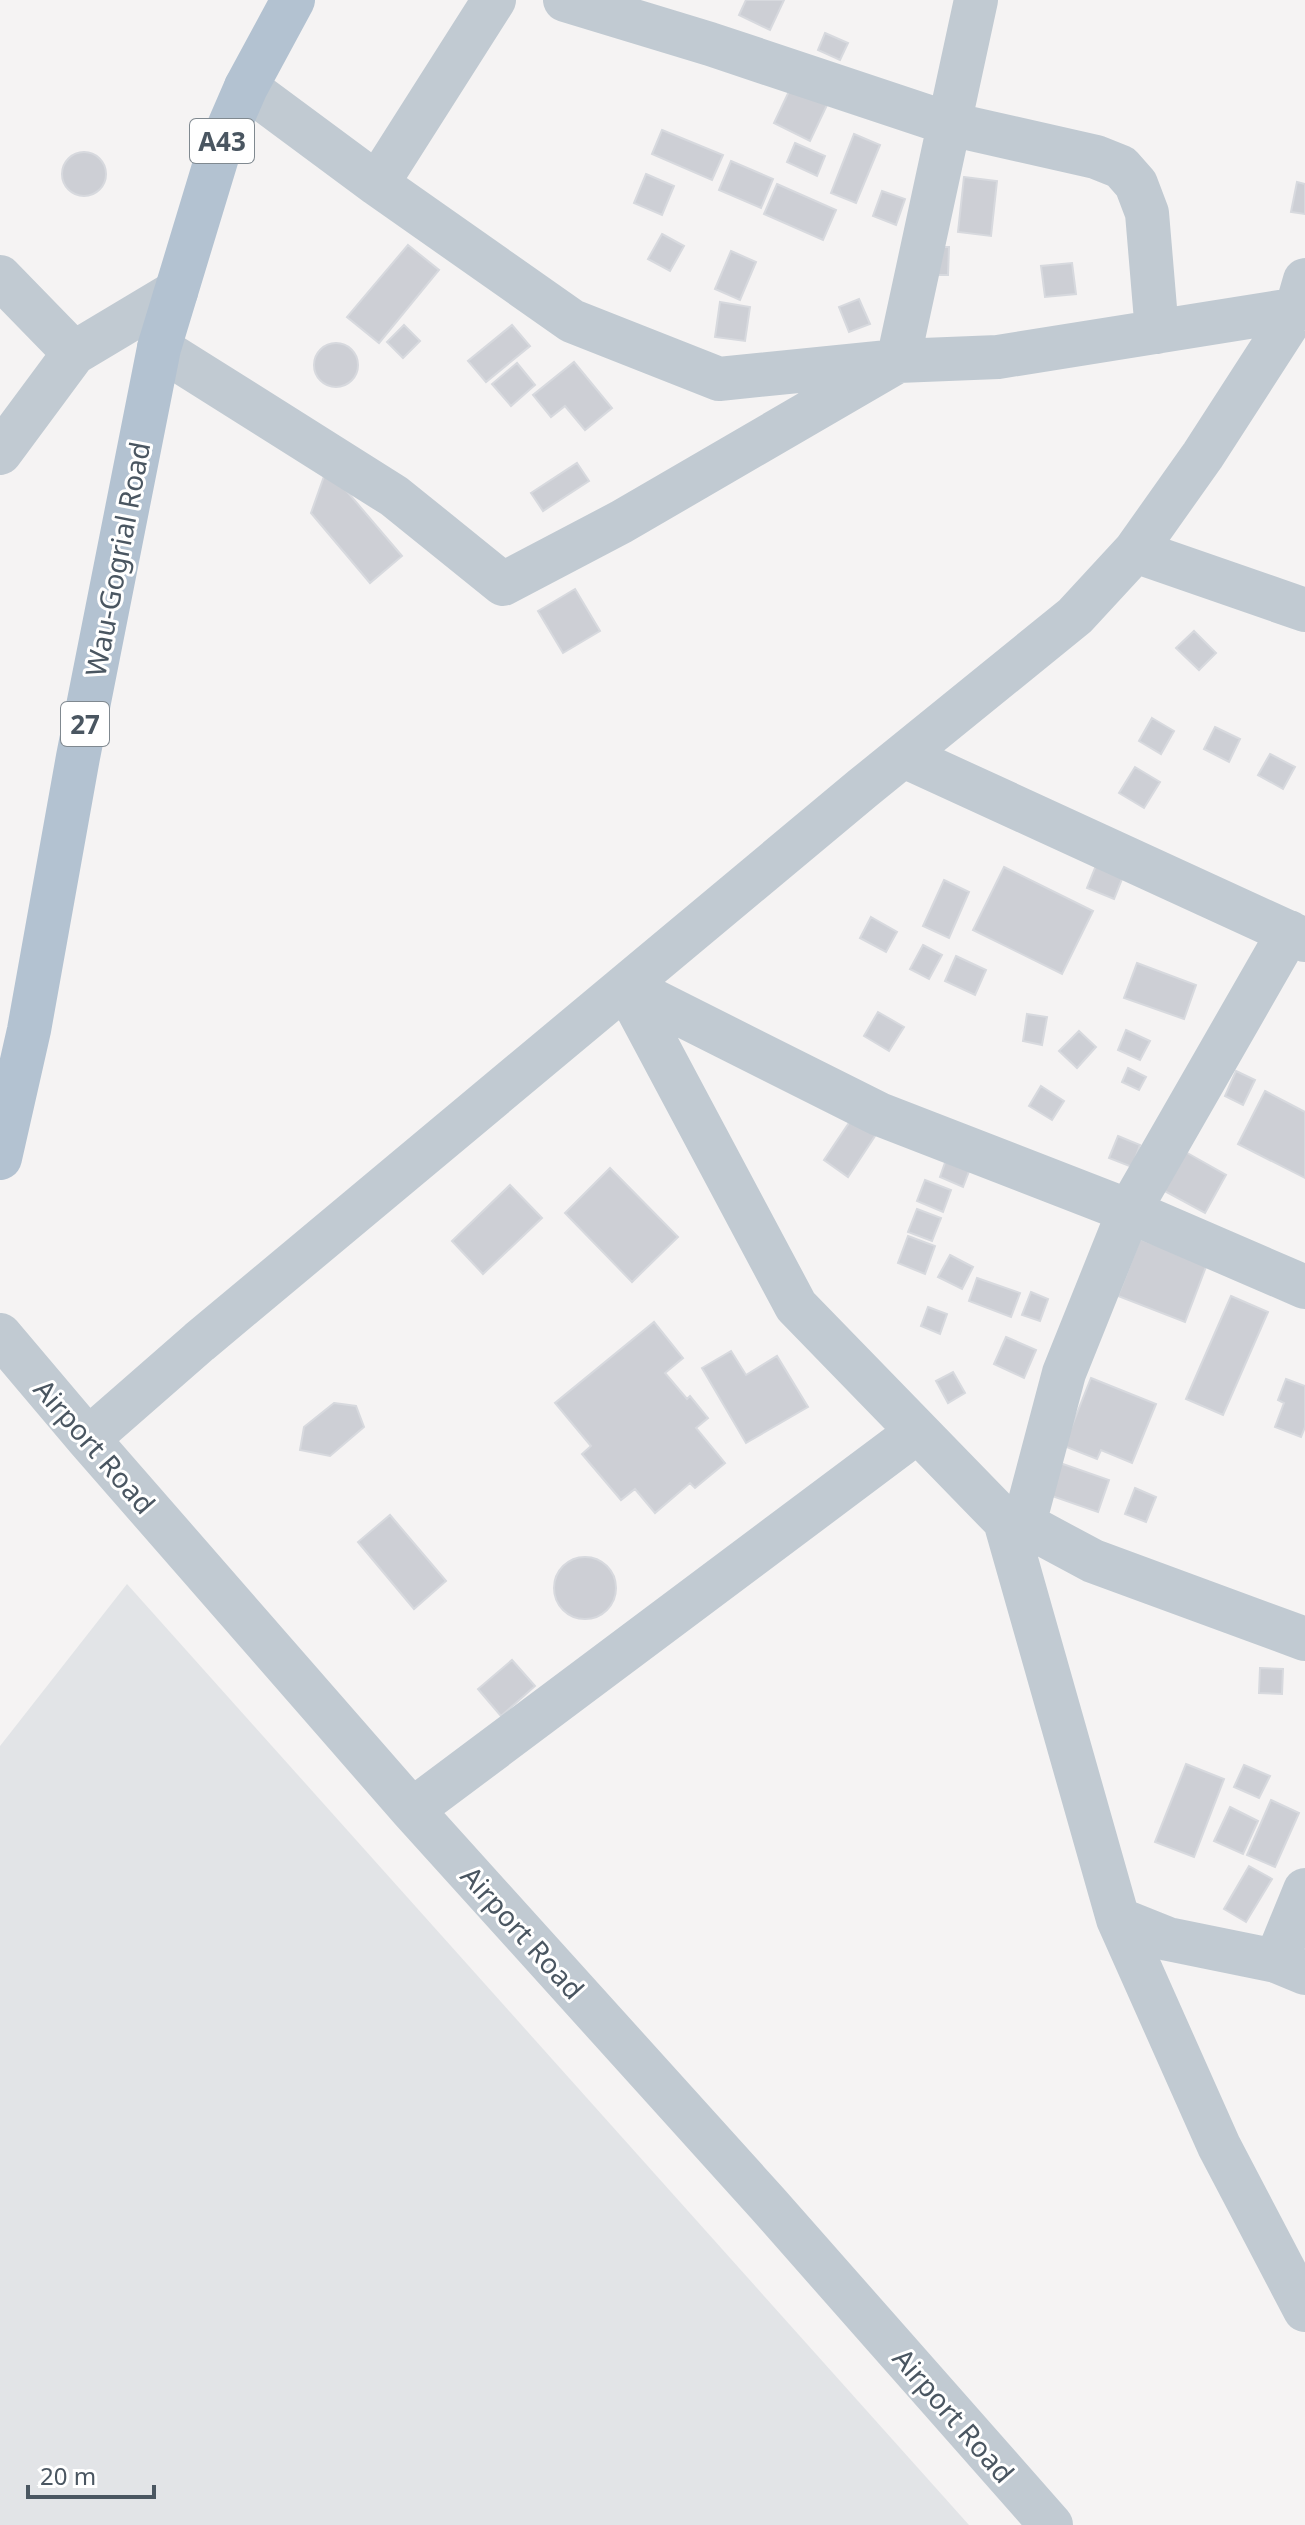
<svg xmlns="http://www.w3.org/2000/svg" width="1305" height="2525" viewBox="0 0 1305 2525" font-family="'Noto Sans',sans-serif">
  <style>
    .airport { fill: #e2e4e7 }
    .building { fill: #cdcfd5; stroke: #d7d9de; stroke-width: 2 }
    .lines { fill: none; stroke-linecap: round; stroke-linejoin: round }
    .minor { stroke: #c1cad2; stroke-width: 44 }
    .major { stroke: #b3c2d1; stroke-width: 44 }
    .labels { text-anchor: middle; dominant-baseline: central; stroke-width: 6; stroke-linejoin: round; paint-order: stroke }
    .shield { fill: #fff; stroke: #808990; stroke-width: 2 }
    .shield-label { font-size: 26px; font-weight: bold; fill: #4a5661 }
    .street-label { font-size: 28px; fill: #4a5661; stroke: #fff }
  </style>
  <rect width="100%" height="100%" fill="#f5f3f3"/>
  <path class="airport" d="M127,1584L969,2525H0V1746Z"/>
  <path class="building" d="M746,0H784L770,30L739,15Z
    M825,33L848,43L840,60L818,50Z
    M791,87L827,105L810,141L774,123Z
    M662,130L723,155L712,180L652,154Z
    M854,134L880,145L856,203L831,193Z
    M795,143L825,156L817,176L787,162Z
    M62 174a22 22 0 1 1 44 0a22 22 0 1 1-44 0Z
    M731,161L773,179L761,208L719,190Z
    M646,174L674,186L662,215L634,203Z
    M964,177L997,181L991,236L958,232Z
    M1297,182L1305,184V214L1291,212Z
    M777,184L836,210L823,240L764,214Z
    M882,191L905,199L896,225L873,216Z
    M662,234L684,246L670,271L648,259Z
    M408,245L439,270L379,343L347,317Z
    M937,247H949L948,275H937Z
    M731,251L756,262L740,300L715,289Z
    M1072,263L1076,294L1045,297L1041,266Z
    M859,299L870,324L849,332L839,307Z
    M720,302L750,307L745,341L715,337Z
    M404,325L420,341L403,358L387,342Z
    M512,325L530,346L486,382L468,361Z
    M314 365a22 22 0 1 1 44 0a22 22 0 1 1-44 0Z
    M574,362L612,408L585,430L565,406L551,417L533,395Z
    M517,363L535,385L511,406L492,384Z
    M577,463L589,481L543,511L531,493Z
    M327,468L402,556L370,583L311,513Z
    M575,589L600,631L563,653L538,611Z
    M1194,631L1216,653L1199,670L1176,648Z
    M1152,718L1174,731L1161,754L1139,741Z
    M1215,727L1240,739L1229,762L1204,749Z
    M1270,754L1295,767L1283,789L1258,775Z
    M1135,767L1160,782L1144,808L1119,793Z
    M1097,863L1124,874L1114,899L1087,888Z
    M1004,867L1093,911L1062,974L973,930Z
    M944,880L969,892L949,938L923,926Z
    M871,917L897,932L886,952L860,938Z
    M923,945L942,955L929,979L910,969Z
    M956,956L986,970L975,995L945,981Z
    M1137,963L1196,985L1184,1019L1124,998Z
    M878,1012L904,1027L889,1051L864,1036Z
    M1027,1014L1047,1017L1042,1045L1023,1041Z
    M1126,1030L1150,1041L1140,1060L1118,1050Z
    M1079,1031L1096,1047L1077,1068L1059,1051Z
    M1128,1068L1146,1077L1139,1090L1122,1082Z
    M1236,1071L1255,1080L1243,1105L1225,1096Z
    M1041,1086L1064,1101L1052,1120L1029,1106Z
    M1265,1091L1305,1112V1178L1238,1144Z
    M853,1117L877,1133L848,1177L824,1160Z
    M1118,1136L1140,1145L1132,1167L1109,1158Z
    M1182,1150L1226,1175L1205,1213L1161,1189Z
    M947,1157L971,1166L963,1187L940,1177Z
    M610,1168L678,1237L632,1282L565,1213Z
    M925,1180L951,1190L943,1212L917,1201Z
    M510,1185L542,1218L483,1274L452,1241Z
    M917,1209L941,1218L932,1241L908,1232Z
    M908,1236L935,1246L925,1274L898,1263Z
    M1140,1239L1207,1264L1185,1322L1118,1296Z
    M950,1255L973,1267L962,1289L938,1277Z
    M977,1278L1020,1293L1011,1317L969,1301Z
    M1031,1292L1048,1299L1040,1321L1022,1315Z
    M1231,1296L1268,1312L1223,1415L1186,1399Z
    M928,1307L947,1314L940,1334L921,1326Z
    M654,1322L683,1358L665,1373L687,1399L690,1396L708,1418L696,1428L725,1463L695,1488L690,1483L655,1513L635,1489L621,1500L582,1454L591,1446L555,1403Z
    M1006,1337L1036,1350L1024,1378L994,1364Z
    M731,1351L746,1375L777,1356L808,1407L746,1443L702,1368Z
    M953,1372L965,1393L948,1403L936,1381Z
    M1091,1378L1156,1404L1132,1463L1101,1450L1097,1459L1064,1446Z
    M1286,1379L1305,1386V1427L1301,1437L1275,1427L1284,1403L1278,1400Z
    M334,1403L356,1406L364,1427L330,1456L300,1450L304,1427Z
    M1060,1463L1109,1480L1098,1512L1049,1495Z
    M1135,1488L1156,1497L1146,1522L1125,1514Z
    M390,1515L446,1581L414,1609L358,1542Z
    M554 1588a31 31 0 1 1 62 0a31 31 0 1 1-62 0Z
    M512,1660L535,1686L501,1716L478,1689Z
    M1260,1668L1283,1669L1282,1694L1259,1693Z
    M1186,1764L1224,1779L1194,1857L1155,1842Z
    M1244,1765L1270,1776L1259,1798L1234,1787Z
    M1271,1800L1299,1813L1275,1867L1247,1855Z
    M1230,1807L1258,1821L1243,1854L1214,1841Z
    M1249,1866L1272,1879L1246,1922L1224,1909Z"/>
  <g class="lines">
    <path class="minor" d="M565,0L710,44L950,124L1096,157L1121,167L1136,184L1147,213L1157,332
      M246,87L377,184L572,321L719,379L898,361L976,0
      M377,184L494,0
      M0,277L74,353
      M159,348L394,496L503,584L621,522L898,361L998,357L1305,308
      M0,453L74,353L176,292
      M1135,551L1305,610
      M904,756L1305,940
      M626,987L796,1306L1005,1521L1024,1524L1093,1561L1305,1639
      M626,987L879,1114L1129,1211L1305,1287
      M0,1335L88,1439L412,1810L767,2203L1051,2525
      M88,1439L199,1342L863,788L1075,616L1135,551L1203,455L1296,311L1305,280
      M1005,1521L1118,1919L1219,2146L1305,2310
      M1024,1524L1064,1373L1129,1211L1289,932
      M412,1810L917,1432
      M1118,1919L1168,1939L1276,1961L1305,1973
      M1276,1961L1305,1890"/>
    <path class="major" d="M0,1158L29,1030L78,757L159,348L220,147L246,87L293,0"/>
  </g>
  <g class="labels">
    <g class="shield">
      <rect x="190" y="119" width="64" height="44" rx="6"/>
      <rect x="61" y="702" width="48" height="44" rx="6"/>
    </g>
    <g class="shield-label">
      <text x="222" y="141">A43</text>
      <text x="85" y="724">27</text>
    </g>
    <g class="street-label">
      <text transform="translate(117 559) rotate(-79)">Wau-Gogrial Road</text>
      <text transform="translate(95 1446) rotate(49)">Airport Road</text>
      <text transform="translate(523 1932) rotate(48)">Airport Road</text>
      <text transform="translate(954 2415) rotate(49)">Airport Road</text>
    </g>
  </g>
  <path d="M28 2485v12h126v-12" fill="none" stroke="#4a5661" stroke-width="4"/>
  <text x="40" y="2485" font-size="24" fill="#4a5661" stroke="#ffffff" stroke-width="6" paint-order="stroke">20 m</text>
</svg>
